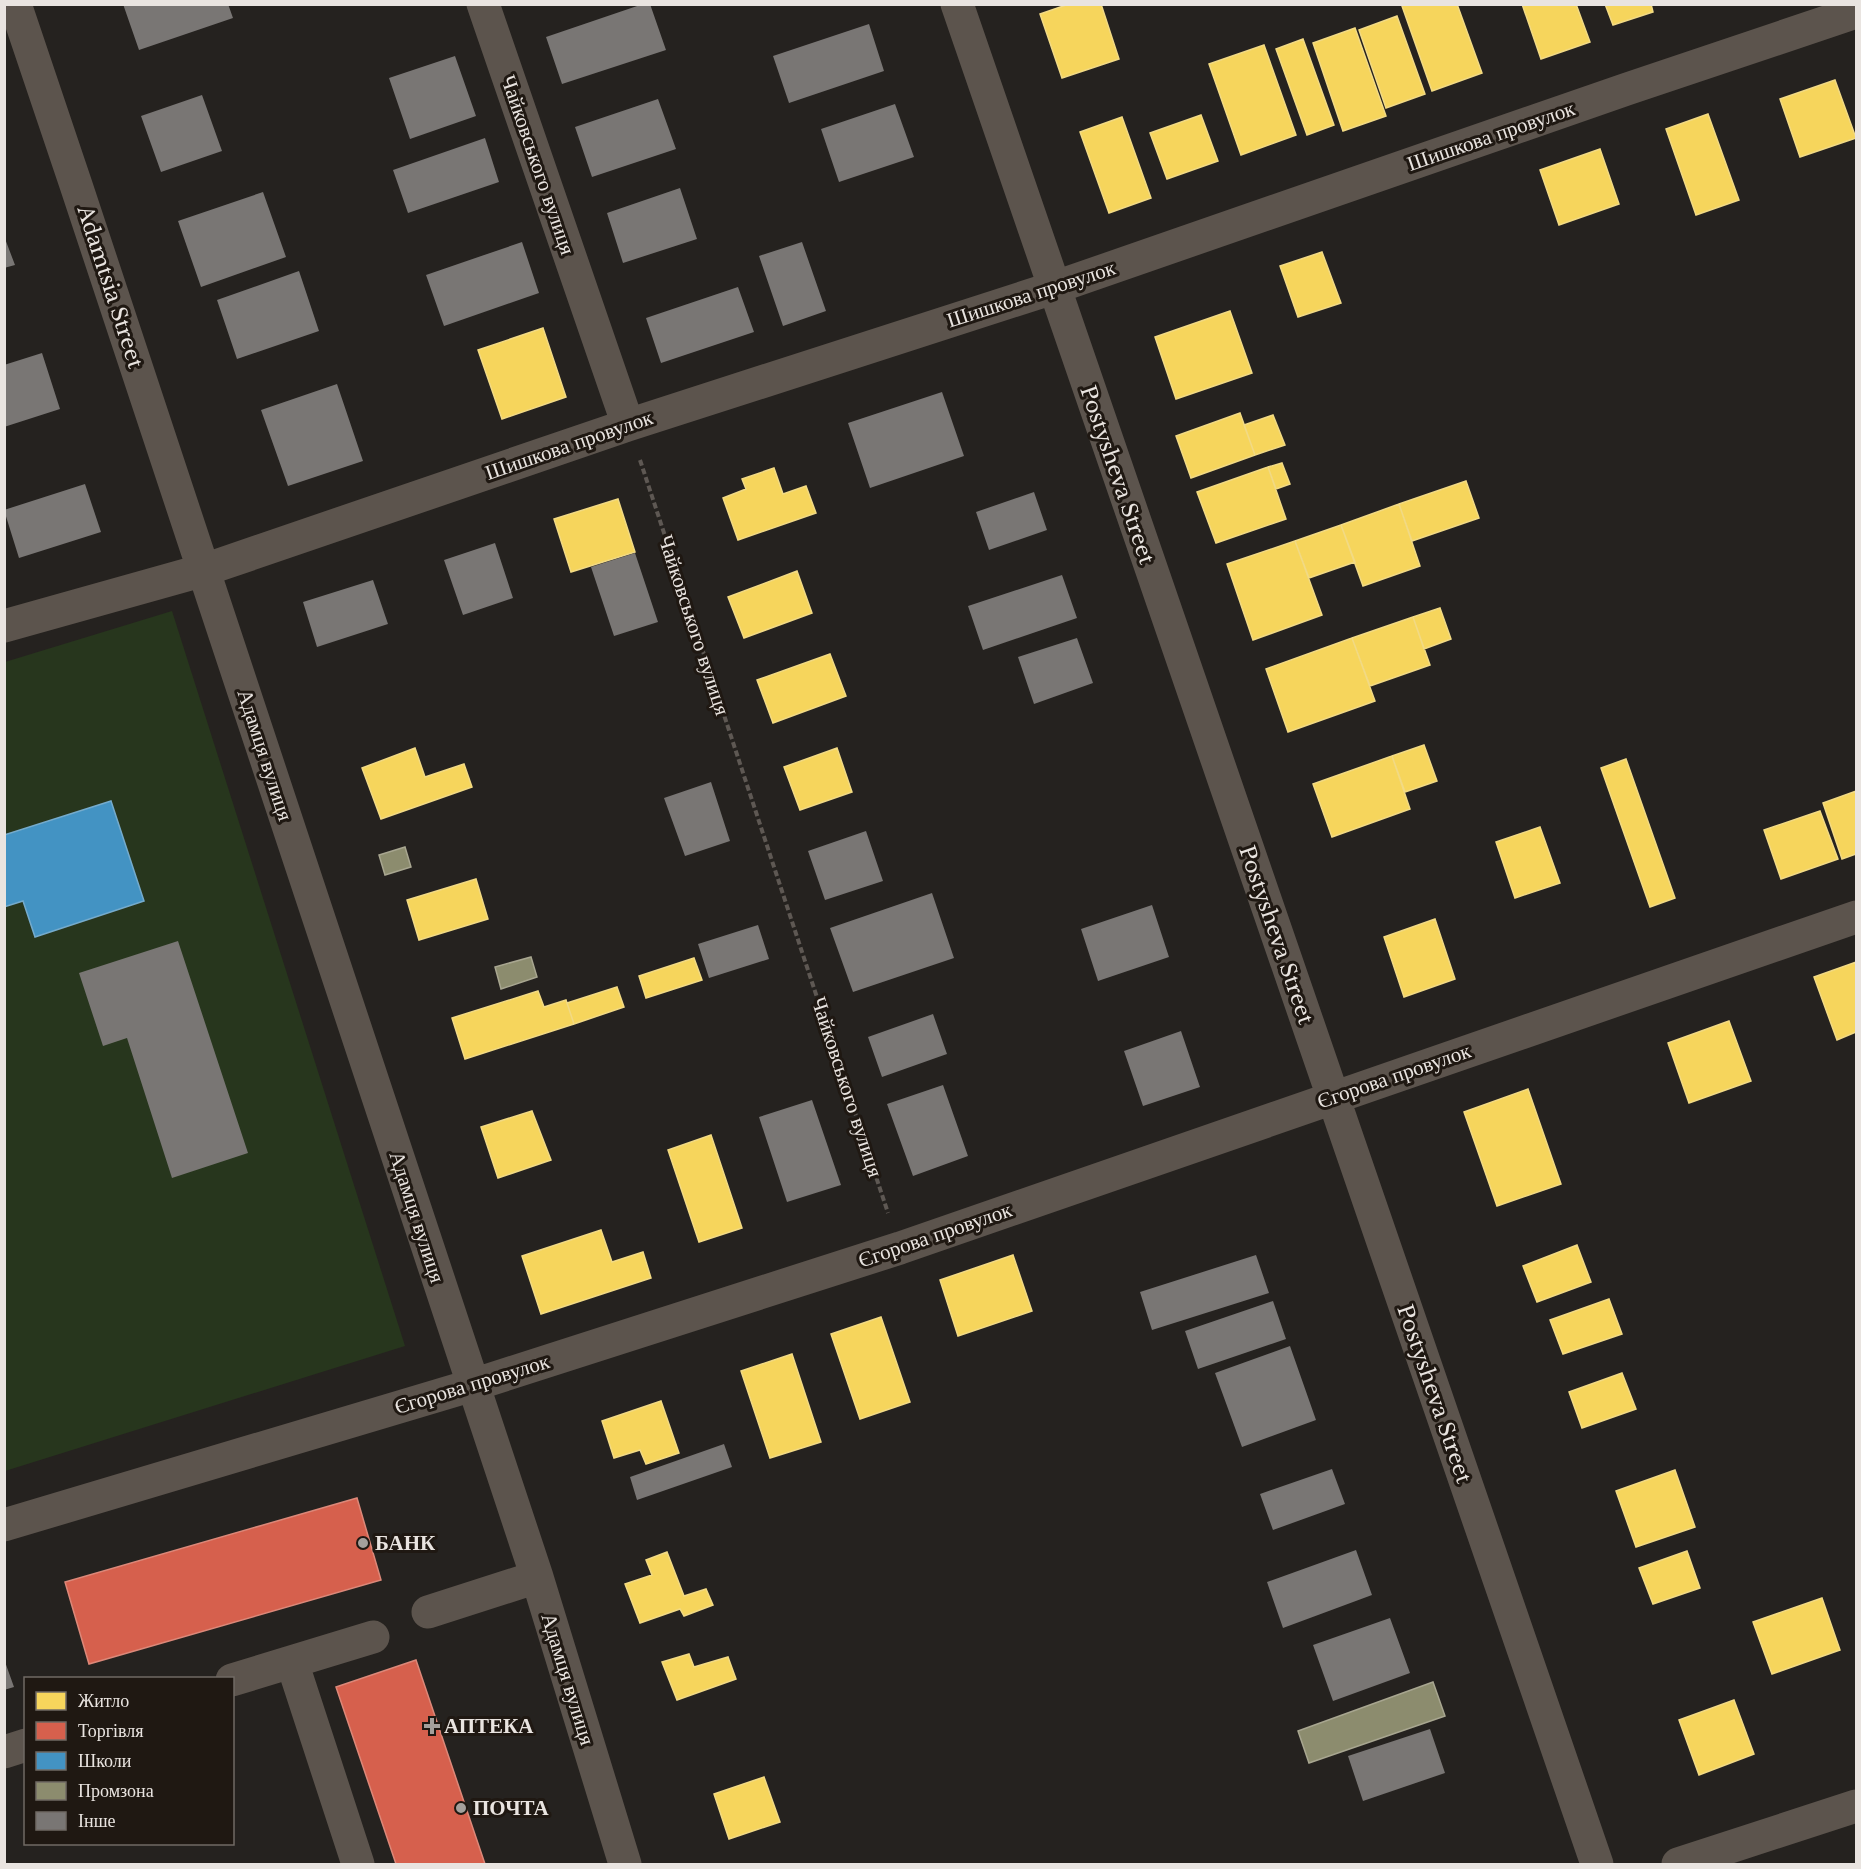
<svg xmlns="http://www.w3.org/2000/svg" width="1861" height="1869" viewBox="0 0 1861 1869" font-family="'Libre Baskerville',serif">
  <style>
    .green { fill: #27361d }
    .homes { fill: #f6d55c; stroke: #f2da84; stroke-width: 1.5 }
    .shops { fill: #d6604d; stroke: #dc8879; stroke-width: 1.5 }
    .schools { fill: #4393c3; stroke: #75abcc; stroke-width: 1.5 }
    .industry { fill: #8c8c6e; stroke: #a8a690; stroke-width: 1.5 }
    .building { fill: #797674 }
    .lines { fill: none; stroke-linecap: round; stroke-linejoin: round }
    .path { stroke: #5e5853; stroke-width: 4; stroke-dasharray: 6 3; stroke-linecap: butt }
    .minor { stroke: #5c544d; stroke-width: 33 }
    .poi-dot { fill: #a4a09c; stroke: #1f1812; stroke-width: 2 }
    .labels { text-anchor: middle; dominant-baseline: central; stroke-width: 6; stroke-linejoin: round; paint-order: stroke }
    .street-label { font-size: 21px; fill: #e9e4e0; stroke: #1f1812 }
    .poi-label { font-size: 21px; font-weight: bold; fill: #e9e4e0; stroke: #1f1812; text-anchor: start }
  </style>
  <rect width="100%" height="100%" fill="#25221f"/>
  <path class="green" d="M172,611L405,1346L5,1471V662Z"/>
  <path class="homes" d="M1069,4H1101L1119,59L1062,78L1040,14Z
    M1405,4H1457L1482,73L1432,91L1402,6Z
    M1522,4H1576L1590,42L1541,59Z
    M1605,4H1651L1653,12L1613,25Z
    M1397,16L1425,94L1386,108L1359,30Z
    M1355,28L1386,116L1343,131L1313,43Z
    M1303,39L1334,125L1307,135L1276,49Z
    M1264,45L1296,135L1241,155L1209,64Z
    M1835,80L1856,138L1800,157L1780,99Z
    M1708,114L1739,200L1696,215L1666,129Z
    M1201,115L1218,161L1167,179L1150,133Z
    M1122,117L1151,198L1109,213L1080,132Z
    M1600,149L1619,204L1559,225L1540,170Z
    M1322,252L1341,303L1298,317L1280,266Z
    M1230,311L1252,373L1176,399L1155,337Z
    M543,328L566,397L502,419L478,350Z
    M1240,413L1255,455L1191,478L1176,436Z
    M1273,415L1285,445L1255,455L1244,425Z
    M1282,463L1290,484L1276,489L1268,467Z
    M1268,467L1286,519L1216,543L1197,492Z
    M774,468L783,494L806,486L816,513L738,540L723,498L746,489L742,479Z
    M1466,481L1479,518L1412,541L1399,504Z
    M618,499L635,552L571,572L554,519Z
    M1399,504L1420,566L1363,586L1341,525Z
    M1341,525L1355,562L1309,578L1295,541Z
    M1295,541L1322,615L1253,640L1227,564Z
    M797,571L812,613L744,638L728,597Z
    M1440,608L1451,639L1424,649L1413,617Z
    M1413,617L1430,665L1370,686L1352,638Z
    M1352,638L1375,701L1288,732L1266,669Z
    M830,654L846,696L773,723L757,680Z
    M1424,745L1437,781L1405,792L1392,756Z
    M415,748L425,777L464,764L472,787L381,819L362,768Z
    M837,748L852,792L800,810L784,767Z
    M1392,756L1410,809L1332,837L1313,784Z
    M1626,759L1675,898L1650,907L1601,768Z
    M1856,791V854L1842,859L1823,803Z
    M1820,811L1838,859L1781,879L1764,830Z
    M1540,827L1560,883L1515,898L1496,842Z
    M476,879L488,919L419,940L407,900Z
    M1435,919L1455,979L1404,997L1384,937Z
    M694,958L702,980L646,998L639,976Z
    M1856,962V1032L1837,1040L1814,977Z
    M617,987L624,1007L574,1024L567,1003Z
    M538,991L544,1007L566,1000L574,1024L465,1059L452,1018Z
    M1729,1021L1751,1081L1689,1103L1668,1043Z
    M1528,1089L1561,1184L1497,1206L1464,1112Z
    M532,1111L551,1160L498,1178L481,1127Z
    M711,1135L742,1228L699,1242L668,1150Z
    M601,1230L612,1262L643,1252L651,1278L541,1314L522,1256Z
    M1577,1245L1591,1282L1537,1302L1523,1266Z
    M1013,1255L1032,1311L958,1336L940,1280Z
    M1609,1299L1622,1334L1563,1354L1550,1320Z
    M881,1317L910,1402L860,1419L831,1334Z
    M792,1354L821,1442L770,1458L741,1371Z
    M1622,1373L1636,1409L1582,1428L1569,1392Z
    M661,1401L679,1453L646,1464L640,1450L614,1458L602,1421Z
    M1675,1470L1695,1527L1636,1547L1616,1491Z
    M1687,1551L1700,1588L1653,1604L1639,1568Z
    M667,1552L684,1596L706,1589L713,1605L684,1616L680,1609L640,1623L625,1584L652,1575L646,1560Z
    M1822,1598L1840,1650L1772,1674L1753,1622Z
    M689,1654L694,1667L728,1657L736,1679L677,1700L662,1662Z
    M1734,1700L1754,1754L1699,1775L1679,1720Z
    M764,1777L780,1822L729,1839L714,1794Z"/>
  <path class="shops" d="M357,1498L381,1580L89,1664L65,1582Z
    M416,1660L485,1864H396L336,1687Z"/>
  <path class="schools" d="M111,801L144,901L35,937L23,901L4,907V835Z"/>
  <path class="industry" d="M405,847L411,867L385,875L379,855Z
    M531,957L537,977L501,989L495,967Z
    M1433,1682L1445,1716L1309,1763L1298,1731Z"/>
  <path class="building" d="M123,4H228L233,18L139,50Z
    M643,4H650L666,50L562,84L546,37Z
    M869,24L884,71L789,103L773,56Z
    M455,56L476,116L410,139L389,78Z
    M202,95L222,151L161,172L141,116Z
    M658,99L676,149L592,177L575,127Z
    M895,104L914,157L839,182L821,129Z
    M485,138L499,182L408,213L393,170Z
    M680,188L697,239L623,263L607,213Z
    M263,192L286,257L201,287L178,221Z
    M4,236L15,265L4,268Z
    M522,242L539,293L444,326L426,275Z
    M802,242L826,311L783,326L759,256Z
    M299,271L319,331L237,359L217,300Z
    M738,287L754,332L661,363L646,318Z
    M42,353L60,409L4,427V365Z
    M337,384L363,461L288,486L261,410Z
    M942,392L964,456L870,488L848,423Z
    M85,484L101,532L19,558L4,510Z
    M1034,492L1047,530L989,550L976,512Z
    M495,543L513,598L463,615L444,560Z
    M635,553L658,622L614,636L591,567Z
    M1062,575L1077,618L983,650L968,606Z
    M373,580L388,624L317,647L303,602Z
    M1077,638L1093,683L1034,704L1018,657Z
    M711,782L730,841L685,856L664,798Z
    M866,831L883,881L825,900L808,851Z
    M932,893L954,958L853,992L830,928Z
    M1152,905L1169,957L1098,981L1081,929Z
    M758,925L769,959L709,978L698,944Z
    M178,941L248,1153L172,1178L127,1038L103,1046L79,973Z
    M933,1014L947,1054L882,1077L868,1037Z
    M1181,1031L1200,1087L1143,1106L1124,1051Z
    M943,1085L968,1156L913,1176L887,1104Z
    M812,1100L841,1185L787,1202L759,1117Z
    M1256,1255L1269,1293L1152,1330L1140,1292Z
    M1273,1301L1286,1339L1198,1369L1185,1331Z
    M1290,1346L1316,1420L1242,1447L1215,1373Z
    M724,1444L732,1467L637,1500L630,1477Z
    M1332,1469L1345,1504L1273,1530L1260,1494Z
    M1356,1550L1372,1595L1283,1628L1267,1582Z
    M1390,1618L1410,1673L1333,1701L1313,1645Z
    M4,1659L14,1687L4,1690Z
    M1430,1729L1445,1773L1363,1801L1348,1756Z"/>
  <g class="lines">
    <path class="path" d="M640,460L888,1213"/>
    <path class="minor" d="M15,4L76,185L537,1577L625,1864
      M483,4L628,425
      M957,4L1597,1864
      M4,626L204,570L628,425L1053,288L1627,89L1856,12
      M4,1525L473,1385L900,1248L1856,917
      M428,1612L537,1577
      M292,1662L358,1864
      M232,1680L373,1637
      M4,1752L26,1745
      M1678,1864L1856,1806"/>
  </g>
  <g class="poi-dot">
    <circle cx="363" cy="1543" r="6"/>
    <path d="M429 1717h6v6h6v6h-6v6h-6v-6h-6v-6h6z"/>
    <circle cx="461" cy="1808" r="6"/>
  </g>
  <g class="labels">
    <g class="street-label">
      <text transform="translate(1491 136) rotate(-19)">Шишкова провулок</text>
      <text transform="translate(538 165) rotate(71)">Чайковського вулиця</text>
      <text transform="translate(110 287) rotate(72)">Adamtsia Street</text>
      <text transform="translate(1031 294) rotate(-18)">Шишкова провулок</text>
      <text transform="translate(569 445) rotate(-19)">Шишкова провулок</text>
      <text transform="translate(1117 475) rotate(71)">Postysheva Street</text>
      <text transform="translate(694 625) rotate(72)">Чайковського вулиця</text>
      <text transform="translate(265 755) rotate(72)">Адамця вулиця</text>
      <text transform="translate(1276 935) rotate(71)">Postysheva Street</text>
      <text transform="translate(1394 1076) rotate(-19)">Єгорова провулок</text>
      <text transform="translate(847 1087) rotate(72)">Чайковського вулиця</text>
      <text transform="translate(417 1217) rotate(72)">Адамця вулиця</text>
      <text transform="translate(935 1235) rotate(-19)">Єгорова провулок</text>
      <text transform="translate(472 1384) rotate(-17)">Єгорова провулок</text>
      <text transform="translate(1434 1394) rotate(71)">Postysheva Street</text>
      <text transform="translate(568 1679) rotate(73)">Адамця вулиця</text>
    </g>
    <g class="poi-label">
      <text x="375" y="1543">БАНК</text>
      <text x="444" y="1726">АПТЕКА</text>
      <text x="473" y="1808">ПОЧТА</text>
    </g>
  </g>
  <rect width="1861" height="1869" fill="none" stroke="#e9e4e0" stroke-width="12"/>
  <rect x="24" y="1677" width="210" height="168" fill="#1f1812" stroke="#706a64" stroke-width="1.5"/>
  <rect x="36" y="1692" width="30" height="18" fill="#f6d55c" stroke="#706a64" stroke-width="1.5"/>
  <text x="78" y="1707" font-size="18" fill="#e9e4e0">Житло</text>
  <rect x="36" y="1722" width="30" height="18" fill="#d6604d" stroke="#706a64" stroke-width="1.5"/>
  <text x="78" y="1737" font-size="18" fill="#e9e4e0">Торгівля</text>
  <rect x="36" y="1752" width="30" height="18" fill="#4393c3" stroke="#706a64" stroke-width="1.5"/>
  <text x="78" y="1767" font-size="18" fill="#e9e4e0">Школи</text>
  <rect x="36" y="1782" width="30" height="18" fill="#8c8c6e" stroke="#706a64" stroke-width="1.5"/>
  <text x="78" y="1797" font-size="18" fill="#e9e4e0">Промзона</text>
  <rect x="36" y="1812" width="30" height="18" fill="#797674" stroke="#706a64" stroke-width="1.5"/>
  <text x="78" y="1827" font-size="18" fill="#e9e4e0">Інше</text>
</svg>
